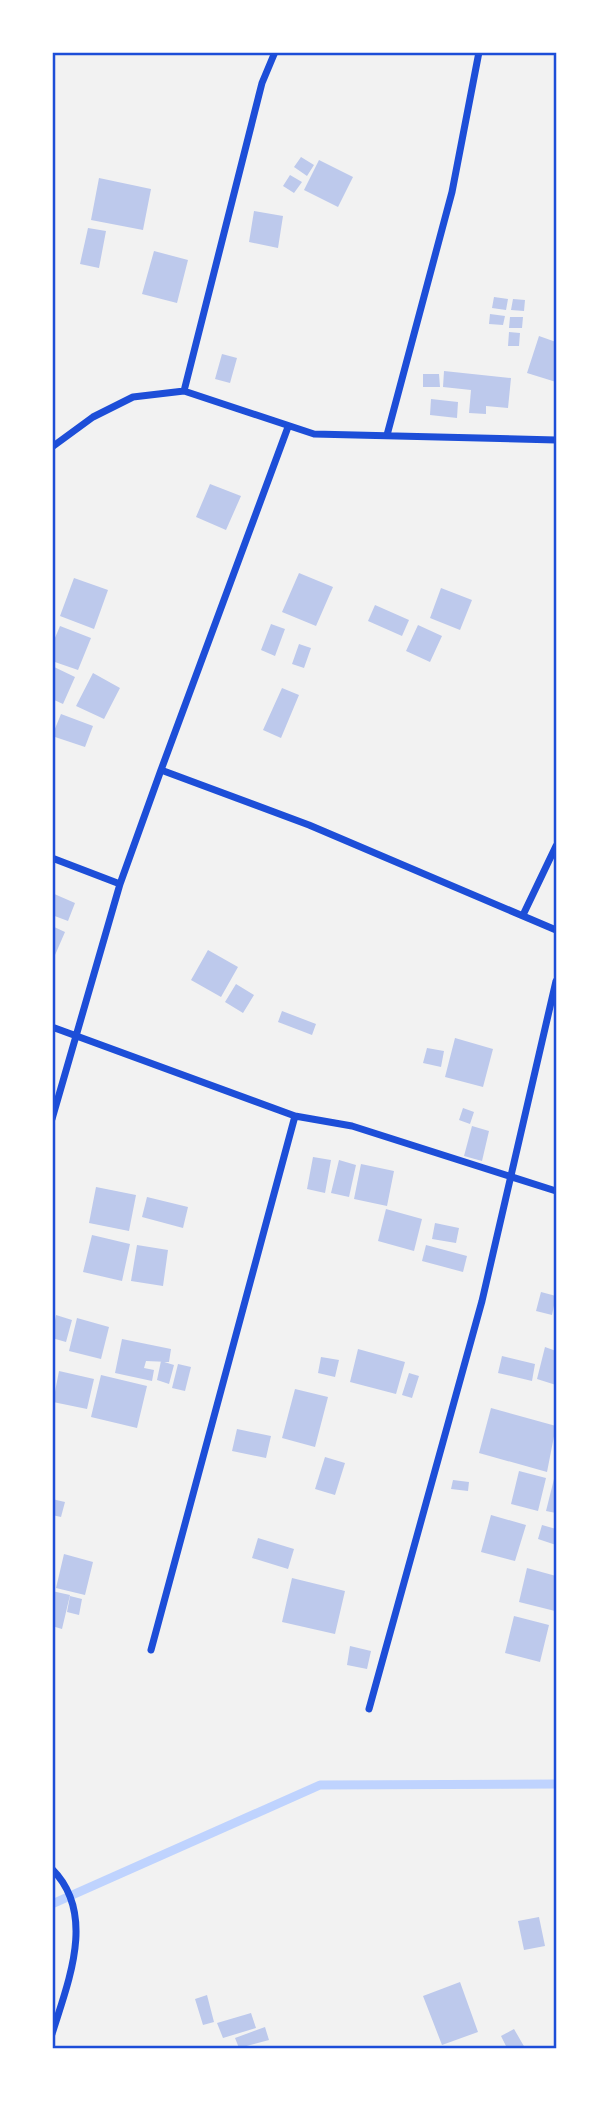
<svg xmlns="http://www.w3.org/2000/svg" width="609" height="2101" viewBox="0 0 609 2101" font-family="Manrope,sans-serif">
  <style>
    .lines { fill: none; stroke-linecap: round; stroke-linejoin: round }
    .stream { stroke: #bfd3fe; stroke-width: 9 }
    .building { fill: #bdc9ec }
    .minor { stroke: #1d4ed8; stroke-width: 7 }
    .neatline { fill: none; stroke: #1d4ed8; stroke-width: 2.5 }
  </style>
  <rect width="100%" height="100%" fill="#f2f2f2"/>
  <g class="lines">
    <path class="stream" d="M52,1904L320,1785L556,1784"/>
  </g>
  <path class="building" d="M301,157L314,165L307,176L294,167Z
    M319,160L353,177L338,207L304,190Z
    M290,175L302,182L294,193L283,186Z
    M99,178L151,189L143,230L91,220Z
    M254,211L283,216L278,248L249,242Z
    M88,228L106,231L99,268L80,264Z
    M154,251L188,260L177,303L142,294Z
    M494,297L508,299L506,310L492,308Z
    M513,299L525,300L524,311L511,310Z
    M490,314L505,316L503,325L489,324Z
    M510,317H523L522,328H509Z
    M509,332L520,333L519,346H508Z
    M539,336L556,342V382L527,373Z
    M222,354L237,358L230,383L215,379Z
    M444,371L511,378L508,408L486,406V414L469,413L471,390L443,387Z
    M423,374H439L440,387H423Z
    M431,399L458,402L457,418L430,415Z
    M210,484L241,496L226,530L196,517Z
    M299,573L333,587L316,626L282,612Z
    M74,578L108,590L94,629L60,616Z
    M441,588L472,600L460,630L430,618Z
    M375,605L409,620L402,636L368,621Z
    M271,624L285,629L275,656L261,650Z
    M418,625L442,636L430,662L406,651Z
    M60,626L91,638L78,670L52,661V645Z
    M299,644L311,648L304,668L292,664Z
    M52,666L75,677L63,704L52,699Z
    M93,673L120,688L104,719L76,706Z
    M282,688L299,695L281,738L263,730Z
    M61,714L93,726L85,747L52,736Z
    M52,893L75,903L68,921L52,915Z
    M52,926L65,932L52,962Z
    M208,950L238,967L221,997L191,980Z
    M236,984L254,995L243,1013L225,1002Z
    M282,1011L316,1024L312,1035L278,1022Z
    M455,1038L493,1049L483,1087L445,1077Z
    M427,1048L444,1051L441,1067L423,1063Z
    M463,1108L474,1112L470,1124L459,1120Z
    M472,1126L489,1131L482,1161L464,1156Z
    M313,1157L331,1160L325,1193L307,1189Z
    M339,1160L356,1165L349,1197L331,1193Z
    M361,1164L394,1171L387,1206L354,1199Z
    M96,1187L136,1195L129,1231L89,1223Z
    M147,1197L188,1207L183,1228L142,1217Z
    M386,1209L422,1219L414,1251L378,1241Z
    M435,1223L459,1228L456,1243L432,1239Z
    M92,1235L130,1244L122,1281L83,1272Z
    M137,1245L168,1250L163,1286L131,1281Z
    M426,1245L467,1256L463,1272L422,1261Z
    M541,1292L556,1296L552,1315L536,1311Z
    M56,1315L72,1320L66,1342L52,1338Z
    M77,1318L109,1327L101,1359L69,1351Z
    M122,1339L171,1349L169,1362L146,1361L144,1368L154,1370L152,1381L115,1373Z
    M545,1347L556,1351V1385L537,1379Z
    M358,1349L405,1362L396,1394L350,1382Z
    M502,1356L535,1364L532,1381L498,1373Z
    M321,1357L339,1360L335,1377L318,1373Z
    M161,1361L174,1365L169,1384L157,1380Z
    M178,1364L191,1367L185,1391L172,1388Z
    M59,1371L94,1379L87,1409L53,1402Z
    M409,1373L419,1376L412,1398L402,1395Z
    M101,1375L147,1386L137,1428L91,1417Z
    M295,1389L328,1397L315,1447L282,1438Z
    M491,1408L556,1426L547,1472L479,1453Z
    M237,1429L271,1436L266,1458L232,1451Z
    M325,1457L345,1463L335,1495L315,1489Z
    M519,1471L546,1478L538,1511L511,1504Z
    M554,1479L556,1480V1513L546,1511Z
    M453,1480L469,1482L468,1491L451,1489Z
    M52,1499L65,1502L61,1517L52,1515Z
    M491,1515L526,1525L515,1561L481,1552Z
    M542,1525L556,1529V1545L538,1539Z
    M258,1538L294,1549L288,1569L252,1558Z
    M64,1554L93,1562L85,1595L56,1588Z
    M527,1568L556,1576L555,1611L519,1602Z
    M292,1578L345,1591L335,1634L282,1622Z
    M52,1591L70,1595L62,1629L52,1626Z
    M70,1596L82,1599L79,1615L67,1612Z
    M514,1616L549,1625L540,1662L505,1653Z
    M350,1646L371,1651L367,1669L347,1665Z
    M539,1917L545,1946L524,1950L518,1921Z
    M460,1982L478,2032L442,2045L423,1996Z
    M207,1995L214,2022L203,2025L195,1999Z
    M251,2013L256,2028L223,2038L217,2023Z
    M265,2027L269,2040L239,2048L235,2038Z
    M514,2029L525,2048H507L501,2036Z"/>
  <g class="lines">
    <path class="minor" d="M184,391L262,83L275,52
      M387,435L452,192L479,52
      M52,447L93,417L133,397L184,391L314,434L556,440
      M161,770L288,427
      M52,858L120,884
      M523,915L556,846
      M52,1027L295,1116L352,1126L556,1191
      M52,1119L120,884L161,770L309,825L556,930
      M151,1650L295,1116
      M369,1709L482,1301L556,981
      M52,1869C97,1914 68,1982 52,2034"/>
  </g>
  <rect width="609" height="2101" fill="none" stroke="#ffffff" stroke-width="108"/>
  <rect x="54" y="54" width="501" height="1993" class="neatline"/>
</svg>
